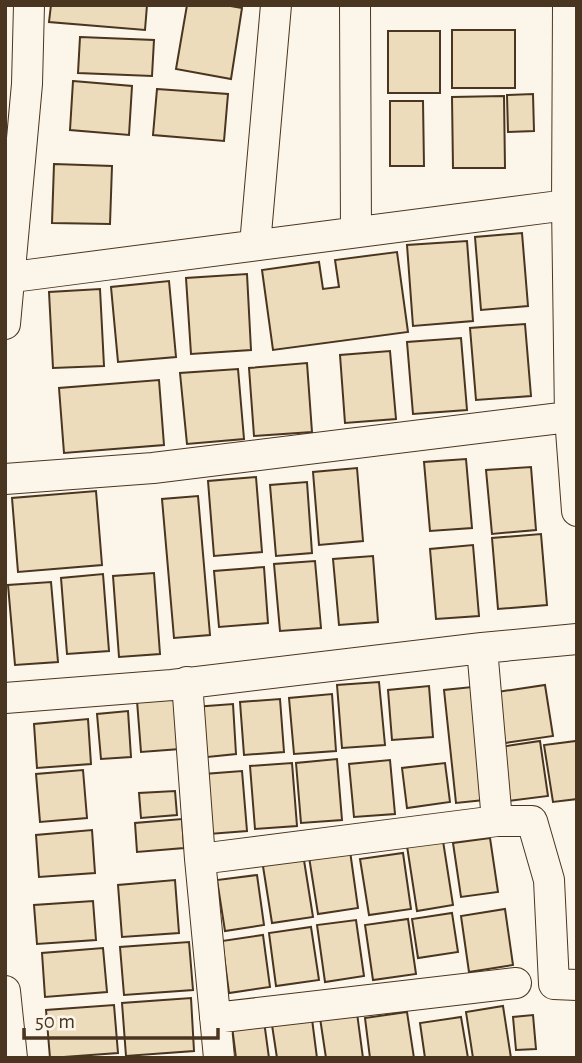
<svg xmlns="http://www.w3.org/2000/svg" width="582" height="1063" viewBox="0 0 582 1063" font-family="'Alegreya Sans',sans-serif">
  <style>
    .building { fill: #ecdcbc; stroke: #4a3520; stroke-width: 2 }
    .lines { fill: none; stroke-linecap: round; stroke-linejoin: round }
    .minor-casing { stroke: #4a3520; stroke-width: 32 }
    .minor { stroke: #fbf6e9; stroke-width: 30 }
  </style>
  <rect width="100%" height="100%" fill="#fbf6e9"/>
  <path class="building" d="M51,5H147L145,30L49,22Z
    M187,5H225L242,8L231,79L176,69Z
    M452,30H515V88H452Z
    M388,31H440V93H388Z
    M80,37L154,40L152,76L78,73Z
    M73,81L132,86L129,135L70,130Z
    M157,89L228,94L224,141L153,135Z
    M533,94L534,131L508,132L507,95Z
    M504,96L505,168H453L452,97Z
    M390,101H423L424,166H390Z
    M54,164L112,166L110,224L52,223Z
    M522,233L528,306L481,310L475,237Z
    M467,241L473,321L413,326L407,245Z
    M397,252L408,332L273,350L262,270L319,262L323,289L339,287L335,260Z
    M247,274L251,350L191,354L186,278Z
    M169,281L176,357L118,362L111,287Z
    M100,289L104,366L53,368L49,292Z
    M525,324L531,396L476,400L470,328Z
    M461,338L467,410L413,414L407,342Z
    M390,351L396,419L345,423L340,355Z
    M307,363L312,432L254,436L249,368Z
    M238,369L244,439L187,444L180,373Z
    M159,380L164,445L64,453L59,388Z
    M466,459L472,528L430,531L424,462Z
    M531,467L536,530L492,534L486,470Z
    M357,468L363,541L319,545L313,472Z
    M256,477L262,552L214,556L208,481Z
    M307,482L312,553L276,556L270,485Z
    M96,491L102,565L18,572L12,498Z
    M198,496L210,635L174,638L162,499Z
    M541,534L547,605L498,609L492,538Z
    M473,545L479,616L436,619L430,549Z
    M373,556L378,622L339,625L333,559Z
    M315,561L321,628L280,631L274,564Z
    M264,567L268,623L219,627L214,571Z
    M154,573L160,654L119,657L113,576Z
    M103,574L109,651L67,654L61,578Z
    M51,582L58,662L15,665L8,585Z
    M379,682L385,745L342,748L337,685Z
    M545,685L553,736L505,743L497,692Z
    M429,686L433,737L392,740L388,690Z
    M472,687L484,800L456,803L444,690Z
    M332,694L336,751L294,754L289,698Z
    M176,699L180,749L141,752L137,701Z
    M280,699L284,752L244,755L240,702Z
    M233,704L236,754L198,758L194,707Z
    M128,711L131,757L101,759L97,714Z
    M88,719L91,764L37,768L34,724Z
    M540,741L548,796L508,801L500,747Z
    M576,741L577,799L553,802L544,745Z
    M337,759L342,820L301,823L296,763Z
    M390,760L395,814L354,817L349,764Z
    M292,763L297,826L255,829L250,766Z
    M445,763L450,802L407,808L402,768Z
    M83,770L87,818L40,822L36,774Z
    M242,771L247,831L209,834L204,774Z
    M175,791L177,815L141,818L139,793Z
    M182,819L184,848L137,852L135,823Z
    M92,830L95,873L39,877L36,835Z
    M490,838L498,892L461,897L453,843Z
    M443,841L453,905L417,911L407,846Z
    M350,851L358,908L318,914L309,857Z
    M403,853L411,909L369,915L360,859Z
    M303,854L313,917L272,923L262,860Z
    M257,875L264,925L225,931L217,880Z
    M175,880L179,933L122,937L118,885Z
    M93,901L96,940L37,944L34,905Z
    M505,909L513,965L469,972L461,916Z
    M452,913L458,952L418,958L412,919Z
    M408,919L416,974L373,980L365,925Z
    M356,920L364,976L325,982L317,925Z
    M311,927L319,980L276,986L269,933Z
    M263,935L270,987L229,993L222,941Z
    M189,942L193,990L124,995L120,947Z
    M103,948L107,992L45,997L42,953Z
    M191,998L194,1051L126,1056L122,1003Z
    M114,1005L118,1053L50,1058L46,1010Z
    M503,1006L511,1058H473L466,1012Z
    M407,1012L414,1058H370L365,1018Z
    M357,1013L363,1058H326L320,1018Z
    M533,1015L536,1049L516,1050L513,1017Z
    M461,1017L468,1058H425L420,1023Z
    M312,1019L317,1058H277L272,1025Z
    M264,1021L269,1058H236L232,1026Z"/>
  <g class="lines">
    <g class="minor-casing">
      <path id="minor" d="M355,5L356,232
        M567,205L568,5
        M255,245L276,5
        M5,278L567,205L570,417L577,511
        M5,324L27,84L29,5
        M5,479L153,468L577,416
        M187,682L200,859L219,1058
        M5,698L172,685L482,648L577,639
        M497,821H532L549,880L554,984L577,985
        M200,859L497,821L482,648
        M5,991L12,1058
        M215,1018L516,983"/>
    </g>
    <use href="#minor" class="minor"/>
  </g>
  <rect width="582" height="1063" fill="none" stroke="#4a3520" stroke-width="14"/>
  <path d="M24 1028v10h194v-10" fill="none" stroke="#4a3520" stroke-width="3.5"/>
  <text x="35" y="1028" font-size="21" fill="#4a3520" stroke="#fbf6e9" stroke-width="5" paint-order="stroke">50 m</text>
</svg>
